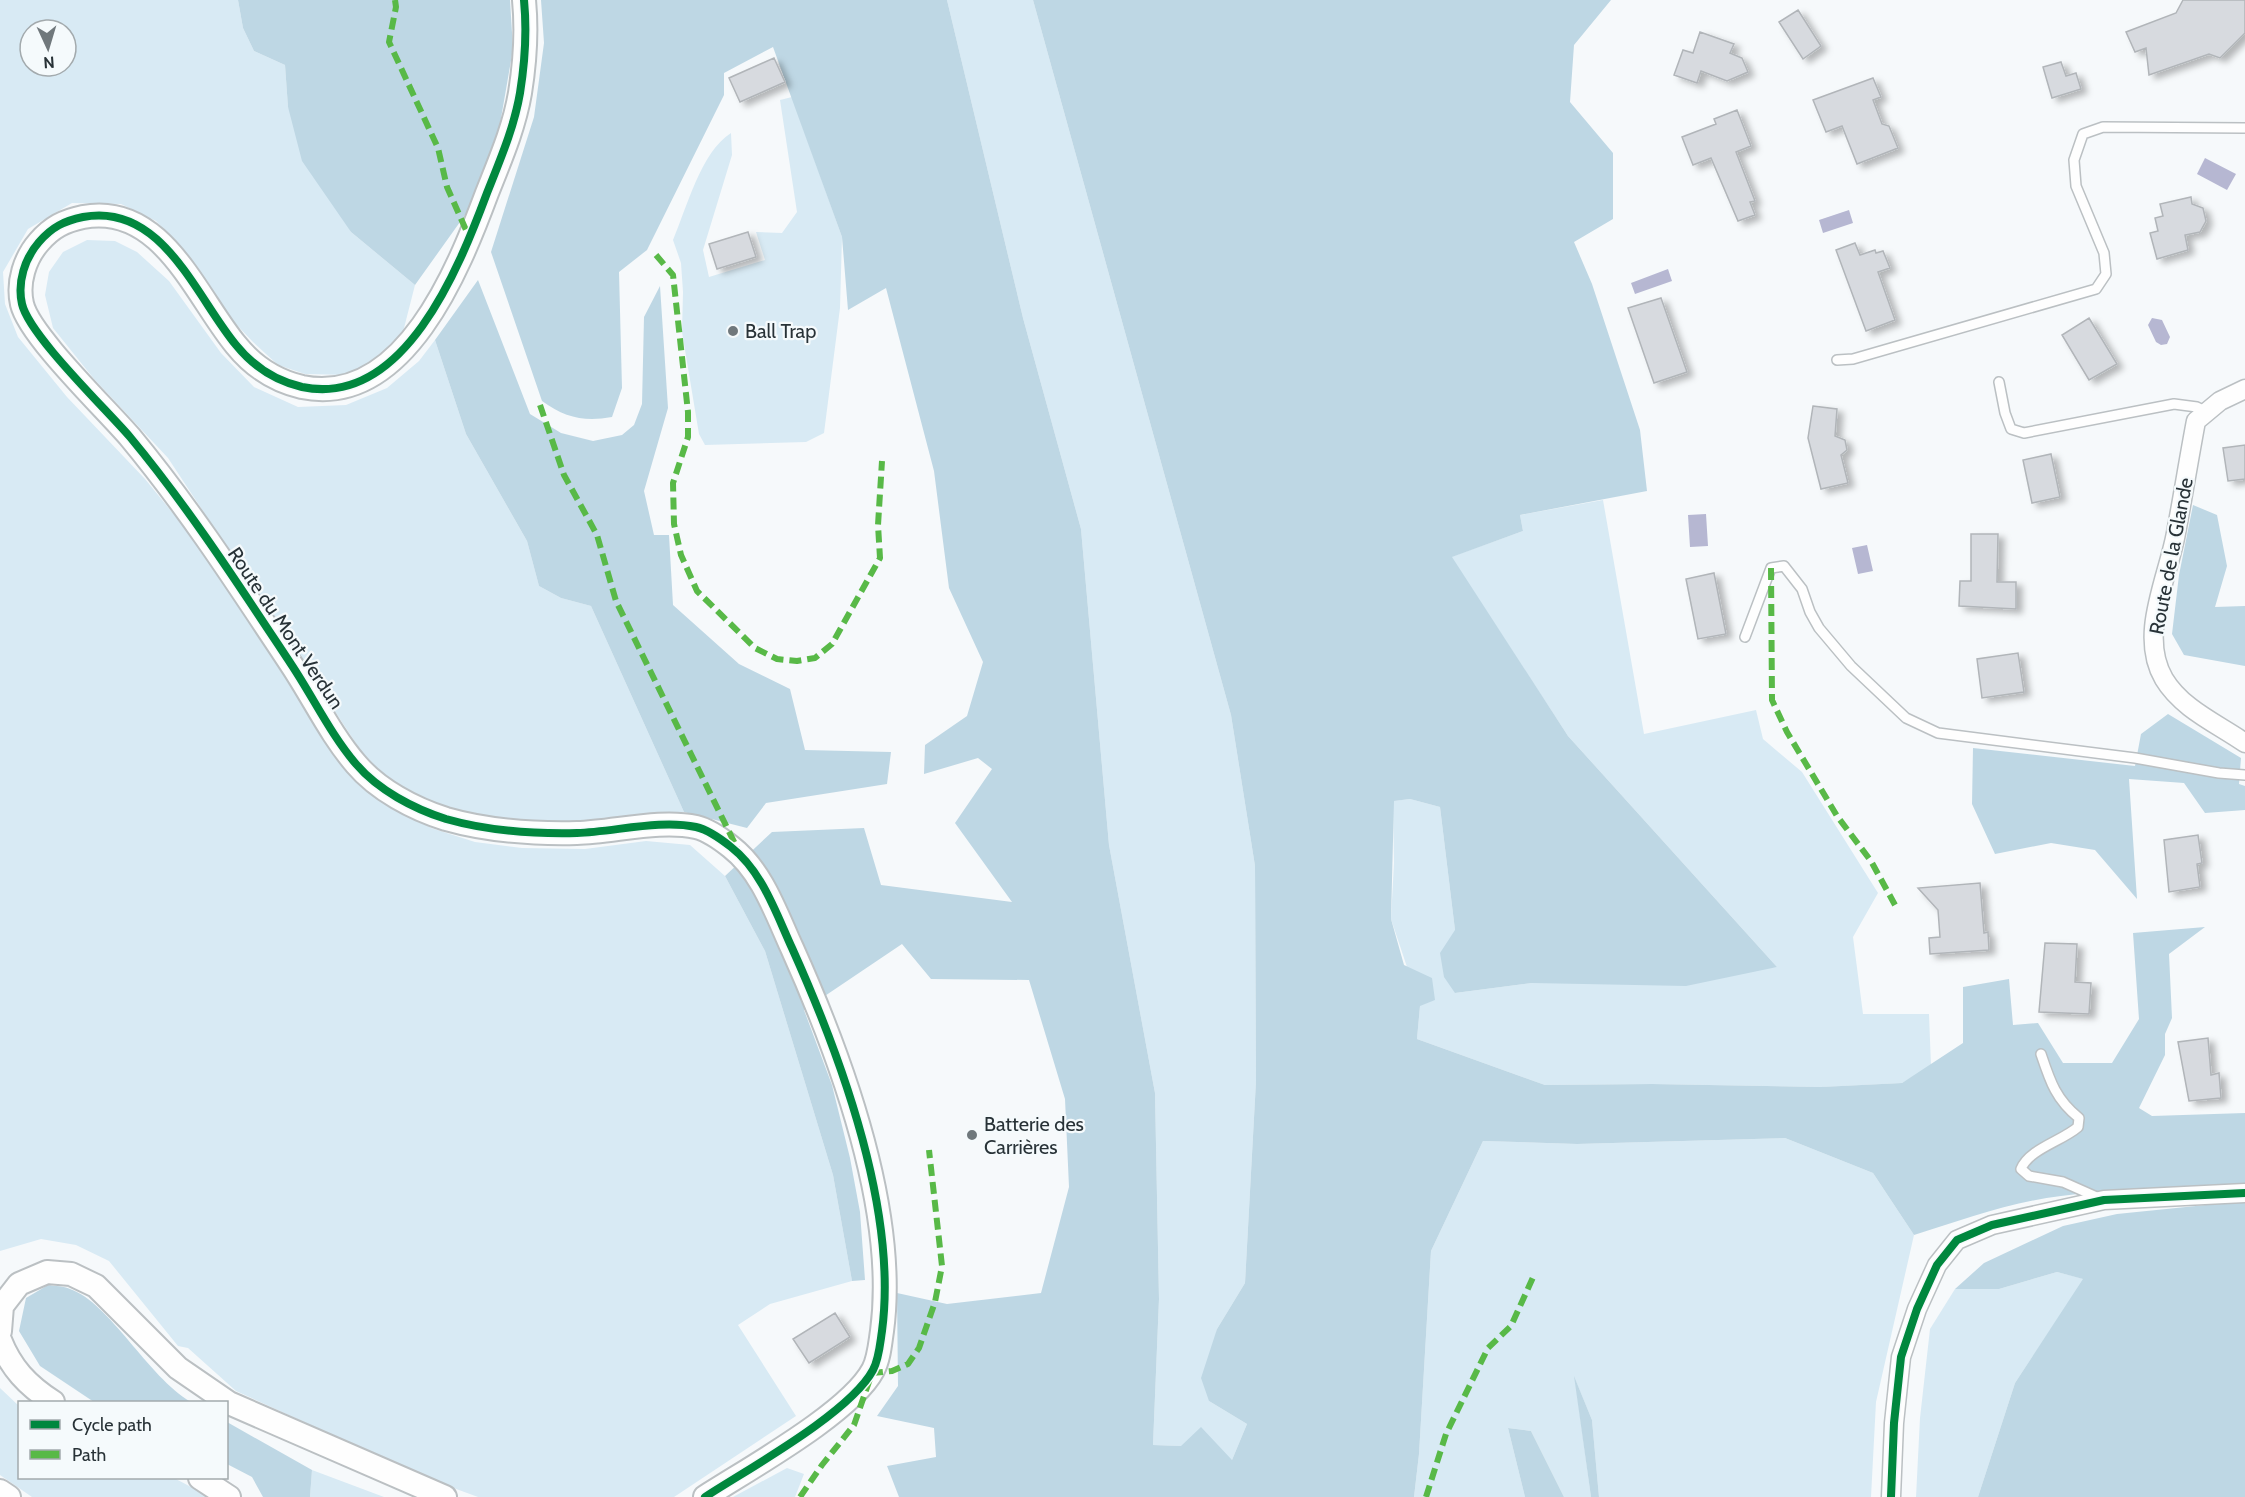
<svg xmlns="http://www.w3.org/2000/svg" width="2245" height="1497" viewBox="0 0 2245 1497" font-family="Cabin,sans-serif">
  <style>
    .green { fill: #d8eaf4; fill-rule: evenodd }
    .forest { fill: #bed7e4 }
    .water { fill: #b6b7d2 }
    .building { fill: #d7dadf; stroke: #b1b5b9; stroke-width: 1.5; filter: url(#shadow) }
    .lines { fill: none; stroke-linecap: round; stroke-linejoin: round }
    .service-casing { stroke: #bbc0c3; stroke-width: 12 }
    .minor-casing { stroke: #bbc0c3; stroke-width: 21 }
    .tertiary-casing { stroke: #bbc0c3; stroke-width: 26 }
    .service { stroke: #fefefe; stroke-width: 9 }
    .minor { stroke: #fefefe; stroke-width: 18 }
    .tertiary { stroke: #fefefe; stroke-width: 22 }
    .quiet { stroke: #58b947; stroke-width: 6; stroke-dasharray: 12 6; stroke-linecap: butt }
    .cycleway-casing { stroke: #f5fafc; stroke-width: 11 }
    .cycleway { stroke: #00873e; stroke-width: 8 }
    .poi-dot { fill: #70787c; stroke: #f5fafc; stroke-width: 2 }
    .labels { text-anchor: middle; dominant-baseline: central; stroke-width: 4.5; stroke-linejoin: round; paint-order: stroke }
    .poi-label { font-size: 20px; fill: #283237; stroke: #f5fafc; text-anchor: start }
    .street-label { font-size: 20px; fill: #283237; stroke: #f5fafc }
  </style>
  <defs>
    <filter id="shadow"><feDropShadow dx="6" dy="4" stdDeviation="3" flood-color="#0004"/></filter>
  </defs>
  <rect width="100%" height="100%" fill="#f6f9fb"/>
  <path class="green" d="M0,0H238L243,28L254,51L285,65L288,107L351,232L415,285L403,332L376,358L348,375L305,374L278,365L253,342L231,319L189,256L156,221L121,204L72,203L28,229L3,272L5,304L18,337L67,397L145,479L194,539L343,763L382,801L431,828L475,842L522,848L585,849L646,841L690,845L725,876L765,951L833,1175L852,1281L770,1304L738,1325L796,1416L674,1497H478L429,1479L236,1391L188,1348L178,1346L109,1261L76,1245L41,1239L0,1251ZM30,30H66V66H30Z
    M947,0H1033L1231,715L1255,866L1256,1081L1245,1283L1217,1329L1209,1401L1247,1424L1232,1460L1181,1446L1153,1445L1159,1299L1155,1093L1109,845L1081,529L1023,318Z
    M792,97L842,237L840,308L824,433L806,442L705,445L699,434L682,332L683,292L681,263L673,240C687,207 701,152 731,133L732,155L703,250L709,277L765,260L756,232L782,233L797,212L780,100Z
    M87,240L115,241L137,252L169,281L221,353L254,387L298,407L346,405L387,388L419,361L435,340L466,434L527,541L539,586L561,598L591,606L684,812C595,821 501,839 419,795C410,791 399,786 391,780C380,772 370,761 361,751L168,458L94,379L53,328L45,295L49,272L63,252Z
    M1603,500L1644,734L1756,710L1763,739L1802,772L1878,893L1853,937L1863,1014H1929L1931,1066L1902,1083L1822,1087L1652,1084L1545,1085L1417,1039L1420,1006L1391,919L1394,863L1393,801L1410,799L1440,807L1455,930V993L1532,983L1777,967L1568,736L1451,557L1523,531L1520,515Z
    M1785,1138L1873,1173L1914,1235L1876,1402L1871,1497H1599L1592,1420L1575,1379L1591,1497H1564L1531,1431L1508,1428L1525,1497H1414L1419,1454L1431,1251L1483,1141L1577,1144Z
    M2057,1272L2084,1279L2015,1383L1978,1497H1916L1920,1418L1930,1329L1955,1289H1999Z
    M0,1388L19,1406L20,1478H174L210,1497H32L0,1475Z
    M787,1468L804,1474L795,1497H733Z
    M312,1470L384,1497H310Z"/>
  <path class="forest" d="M238,0H510L513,49L500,124L470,208L415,285L351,232L302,161L288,107L285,65L254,51L243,28Z
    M541,0H947L1023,318L1081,529L1109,845L1155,1093L1159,1299L1153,1445L1181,1446L1201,1427L1232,1460L1247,1424L1209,1401L1201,1378L1217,1329L1245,1283L1256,1081L1255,866L1231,715L1033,0H1611L1574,45L1570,102L1613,153V219L1574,242L1592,284L1640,430L1647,491L1520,515L1523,531L1452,557L1568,736L1777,967L1686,986L1532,983L1455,993L1444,977L1440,953L1455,930L1440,807L1410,799L1394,801L1391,919L1404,965L1432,978L1435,1000L1420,1006L1417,1039L1545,1085L1652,1084L1821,1087L1902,1083L1963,1043V987L2009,979L2013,1025L2038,1023L2063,1063H2112L2139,1019L2133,933L2205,927L2169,954L2172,1018L2165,1034V1055L2139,1108L2152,1116L2245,1113V1186C2184,1190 2122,1187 2061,1196C2011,1202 1962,1220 1914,1235L1873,1173L1785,1138L1577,1144L1483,1141L1431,1251L1419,1454L1414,1497H899L887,1466L936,1457L934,1428L877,1416L898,1386L897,1293L947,1304L1041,1293L1069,1187L1065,1099L1029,980L931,979L902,944L804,1010L832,1085L850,1158L860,1212L865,1280L852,1281L833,1175L765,951L725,876L772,832L864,828L881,885L1012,902L955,823L992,769L978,758L924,774L925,745L967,716L983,662L949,588L934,471L886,288L848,310L842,237L773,47L724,73V95L647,250L619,272L622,388L612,417C585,422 565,418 542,401L491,252L534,117L544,43Z
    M478,280L530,414L561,433L593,441L622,435L634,425L642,404L644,317L660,286L668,408L644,491L654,535H669L673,605L739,664L790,689L805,750L891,752L887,784L766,803L747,828L684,812L591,606L561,598L539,586L527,541L466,434L435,340Z
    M2193,505L2217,515L2227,566L2215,607L2245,606V666L2184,655L2172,634L2179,575Z
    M2168,714L2241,758L2239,784L2245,786V810L2205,813L2184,783L2129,779L2137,899L2095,850L2051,843L1995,854L1972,804L1973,748L2135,766L2141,734Z
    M2245,1201V1497H1978L2015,1383L2083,1279L2057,1272L1999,1289H1955L1984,1263L2063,1226L2117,1214Z
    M48,1285C55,1286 64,1286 70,1289C109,1302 148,1377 191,1402H94L40,1366L19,1331L26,1298Z
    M1574,1376L1592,1420L1599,1497H1591Z
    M227,1422L312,1470L310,1497H263L252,1477L227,1464Z
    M1508,1428L1531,1431L1564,1497H1525Z"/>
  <path class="water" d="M2205,158L2236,174L2227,190L2197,174Z
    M1849,210L1853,223L1823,233L1819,220Z
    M1668,269L1672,281L1635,294L1631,283Z
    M2152,318L2162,320L2170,337L2167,344L2161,345L2156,342L2148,325Z
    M1706,514L1708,546L1690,547L1688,515Z
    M1867,545L1873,571L1858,574L1852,548Z"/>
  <path class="building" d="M2183,0H2245V33L2220,58L2209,54L2149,75L2146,48L2135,52L2126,32L2176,13Z
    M1798,10L1821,46L1803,59L1779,22Z
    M1700,32L1734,44L1730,53L1742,58L1748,72L1727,81L1701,71L1697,83L1674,75L1683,50L1693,53Z
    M774,58L785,82L740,102L729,78Z
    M2061,62L2066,76L2076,73L2081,89L2052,98L2043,67Z
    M1873,78L1881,97L1873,100L1882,124L1889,126L1898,148L1857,164L1842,126L1826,132L1813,100Z
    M1737,110L1751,146L1736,152L1755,201L1750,202L1755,215L1738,221L1711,158L1693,165L1682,137L1716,124L1714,119Z
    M2191,197L2192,204L2203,208L2206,221L2200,232L2185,235L2188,250L2157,259L2150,233L2158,231L2155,218L2163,216L2160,204Z
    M748,232L756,257L717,269L709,244Z
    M1855,243L1860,255L1875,250L1876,253L1883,251L1890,268L1878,272L1895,320L1866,331L1836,250Z
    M1661,298L1687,372L1654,383L1628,308Z
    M2089,318L2117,364L2089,380L2062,335Z
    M1813,406L1837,409L1835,436L1845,440L1847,450L1841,455L1848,483L1821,489L1808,438Z
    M2245,445V479L2228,481L2223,448Z
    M2051,454L2060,497L2032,503L2023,460Z
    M1971,534H1998L1997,582H2016V609L1959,606L1960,581H1971Z
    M1714,573L1726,634L1698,639L1686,579Z
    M2018,653L2024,692L1982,698L1977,659Z
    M2198,835L2202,863L2197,864L2200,887L2169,892L2164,840Z
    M1980,883L1984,933L1988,932L1989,950L1930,954L1929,938L1940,937L1938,910L1918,888Z
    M2045,943L2077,944L2075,982L2091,983L2089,1014L2039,1012Z
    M2208,1038L2211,1075L2219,1073L2221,1098L2189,1101L2178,1042Z
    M835,1313L850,1337L809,1363L793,1339Z"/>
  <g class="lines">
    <g class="service-casing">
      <path id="service" d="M1837,360L1853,359L2096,289L2106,274L2104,253L2076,186L2074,160L2083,134L2103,127L2245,128
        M1999,382L2005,413L2011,429L2024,433L2174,404L2197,407L2207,412
        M1745,637L1771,568L1784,566L1802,589L1810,612L1819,628L1851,666L1906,718L1938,733L2135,758L2219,773L2245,775
        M2041,1054C2050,1081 2056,1100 2079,1118L2078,1127C2062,1141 2029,1149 2021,1169L2029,1176L2063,1182L2099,1198"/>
    </g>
    <g class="minor-casing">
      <path id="minor" d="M2245,389L2220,401L2196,421C2189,458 2183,496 2176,533C2168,578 2138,635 2164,679C2182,709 2218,724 2245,743
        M1891,1497L1894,1423L1901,1357L1917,1309L1937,1265L1957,1240L1992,1225L2104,1200L2245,1193"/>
    </g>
    <g class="tertiary-casing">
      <path id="tertiary" d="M524,0C527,31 525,62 520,93C514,128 500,160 487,193C459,268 404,408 302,387C276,381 253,366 236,345C196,297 162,202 83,217C64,221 52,227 39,242C25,258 17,282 22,304C29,335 105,408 130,437C189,508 240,587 291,664C313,697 331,735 356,764C378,790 414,809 446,819C488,831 534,834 577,833C614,832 660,819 696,827C709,830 721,839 731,847C762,871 776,913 792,948C841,1057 898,1211 882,1331C880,1344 879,1359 873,1370C850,1413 748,1469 705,1497
        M0,1331L2,1306L19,1284L47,1272L71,1274L96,1286L178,1368L229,1403L445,1497
        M0,1340C11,1368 27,1385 53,1402
        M200,1478L229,1497
        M0,1491L9,1497"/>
    </g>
    <use href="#service" class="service"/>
    <use href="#minor" class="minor"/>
    <use href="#tertiary" class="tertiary"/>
    <path class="quiet" d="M395,0L396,7L389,42L438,148L447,187L470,239
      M656,255L673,275L688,412V437L673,483L674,524L681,555L697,591L755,648L777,659L797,661L815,658L832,644L880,558L878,525L882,461
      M540,405L564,475L597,535L616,601L737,848
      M1771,568L1772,700L1787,732L1837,816L1871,861L1895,905
      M800,1497L822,1465L854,1425L872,1373L892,1371L908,1364L919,1348L935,1302L942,1266L929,1150
      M1426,1497L1446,1434L1488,1348L1511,1326L1535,1273"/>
    <g class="cycleway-casing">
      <path id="cycleway" d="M524,0C527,31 525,62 520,93C514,128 500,160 487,193C459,268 404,408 302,387C276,381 253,366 236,345C196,297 162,202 83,217C64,221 52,227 39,242C25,258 17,282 22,304C29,335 105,408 130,437C189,508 240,587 291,664C313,697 331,735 356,764C378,790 414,809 446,819C488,831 534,834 577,833C614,832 660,819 696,827C709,830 721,839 731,847C762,871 776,913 792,948C841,1057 898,1211 882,1331C880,1344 879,1359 873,1370C850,1413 748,1469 705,1497
        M1891,1497L1894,1423L1901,1357L1917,1309L1937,1265L1957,1240L1992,1225L2104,1200L2245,1193"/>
    </g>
    <use href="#cycleway" class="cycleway"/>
  </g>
  <g class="poi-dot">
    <circle cx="733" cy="331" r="6"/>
    <circle cx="972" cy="1135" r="6"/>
  </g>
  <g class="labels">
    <g class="poi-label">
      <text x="745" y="331">Ball Trap</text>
      <text x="984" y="1124">Batterie des<tspan x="984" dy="23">Carrières</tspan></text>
    </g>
    <g class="street-label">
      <text transform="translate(2171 556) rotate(-79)">Route de la Glande</text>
      <text transform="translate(286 628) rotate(56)">Route du Mont Verdun</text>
    </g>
  </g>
  <rect x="18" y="1401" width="210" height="78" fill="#f5fafc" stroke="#a3aaad" stroke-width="1.5"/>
  <rect x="30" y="1420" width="30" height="9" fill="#00873e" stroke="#a3aaad" stroke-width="1.5"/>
  <text x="72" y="1431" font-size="18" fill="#283237">Cycle path</text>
  <rect x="30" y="1450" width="30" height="9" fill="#58b947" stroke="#a3aaad" stroke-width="1.5"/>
  <text x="72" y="1461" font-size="18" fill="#283237">Path</text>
  <g transform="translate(48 48) rotate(176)"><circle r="28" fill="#f5fafc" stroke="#a3aaad" stroke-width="1.5"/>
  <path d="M0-4.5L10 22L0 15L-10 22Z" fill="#70787c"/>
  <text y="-9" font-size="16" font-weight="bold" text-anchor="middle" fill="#283237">N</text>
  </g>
</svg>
